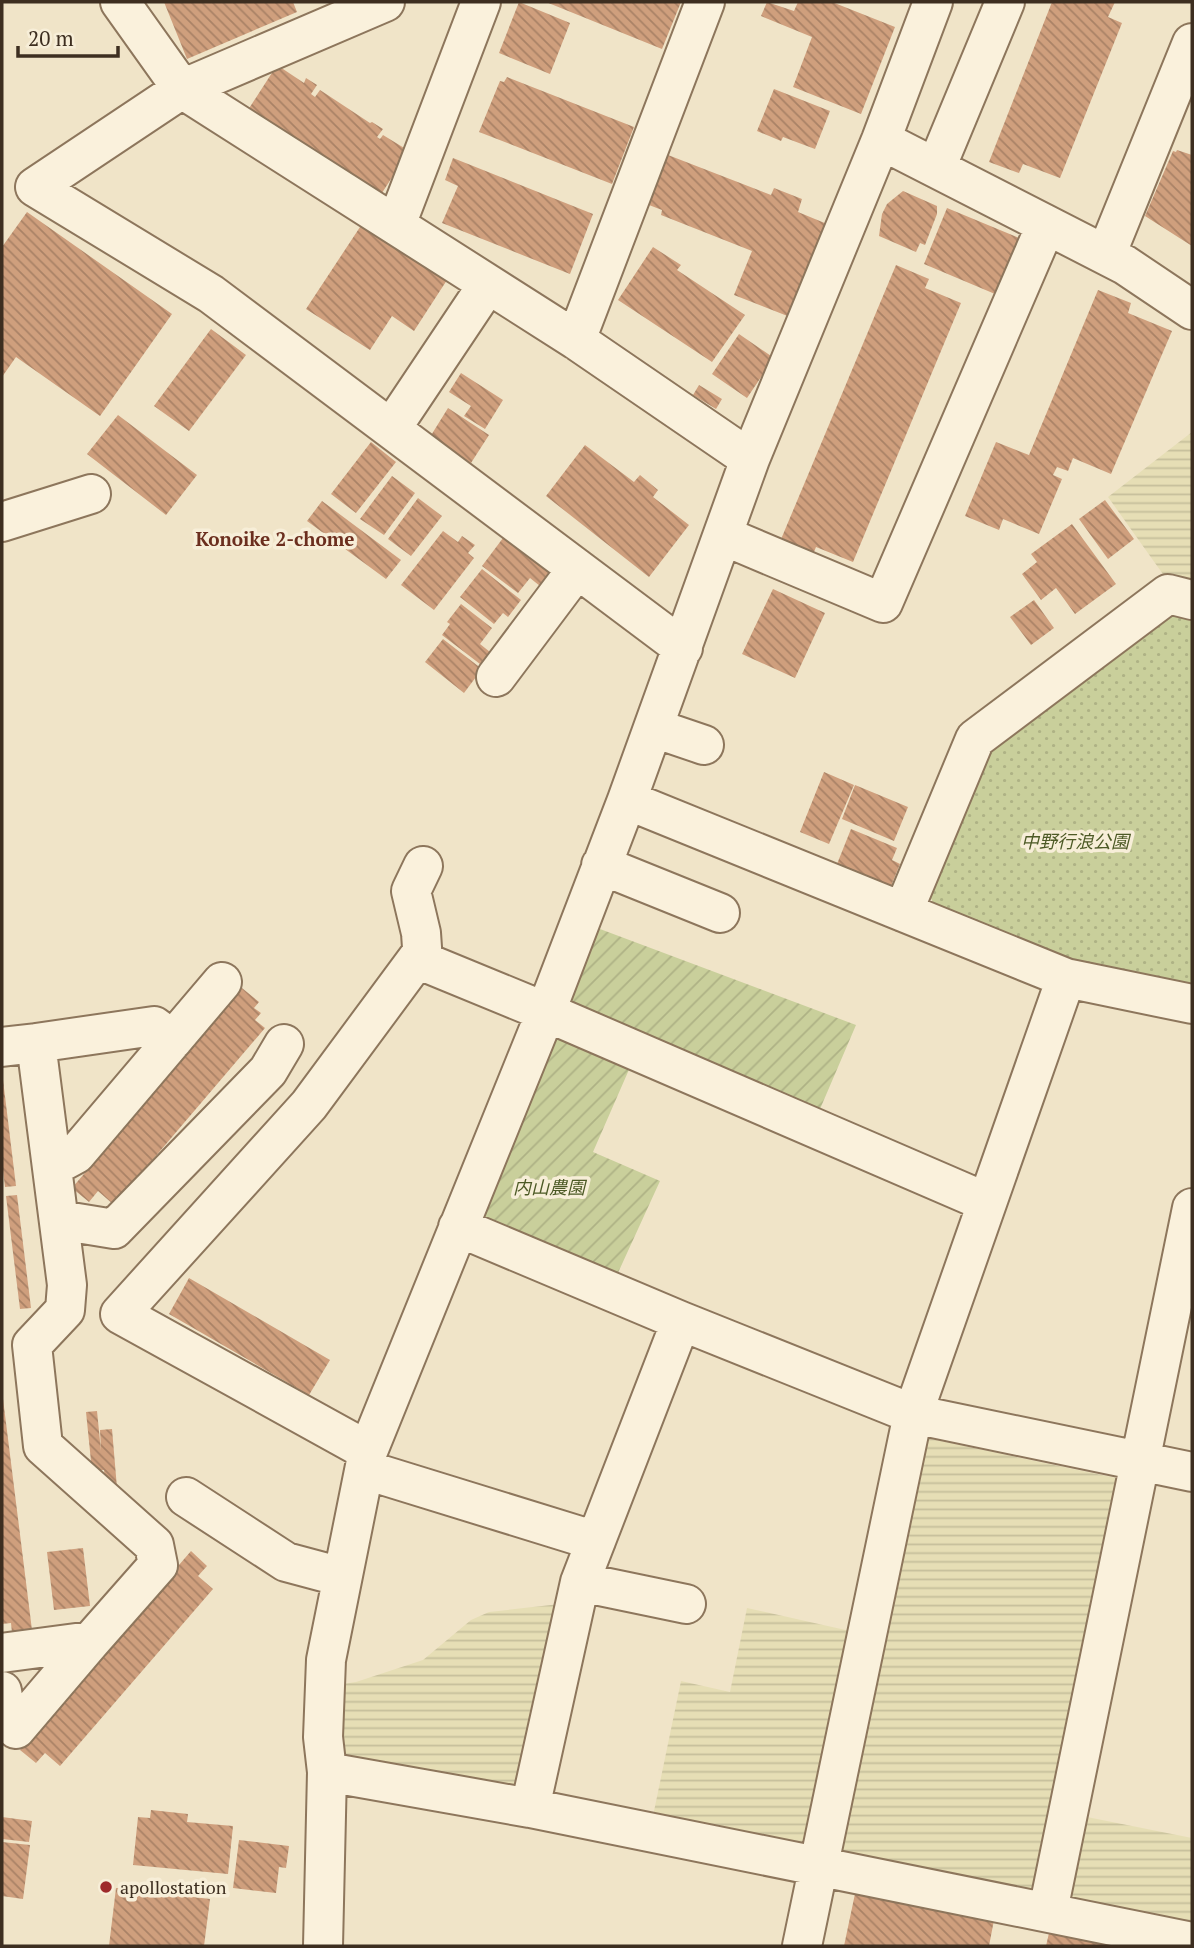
<svg xmlns="http://www.w3.org/2000/svg" width="1194" height="1948" viewBox="0 0 1194 1948" font-family="'PT Serif','Noto Sans JP',serif">
  <style>
    .farmland { fill: url(#farmland-rules) }
    .park { fill: url(#park-dots) }
    .garden { fill: url(#garden-furrows) }
    .building { fill: url(#building-back-hatch) }
    .lines { fill: none; stroke-linecap: round; stroke-linejoin: round }
    .minor-casing { stroke: #8d765c; stroke-width: 42 }
    .minor { stroke: #faf1dc; stroke-width: 38 }
    .poi-dot { fill: #9e2a2b; stroke: #f7eed8; stroke-width: 2.5 }
    .labels { text-anchor: middle; dominant-baseline: central; stroke-width: 7; stroke-linejoin: round; paint-order: stroke }
    .park-label { font-size: 18px; font-style: italic; fill: #4d5a26; stroke: #f7eed8 }
    .poi-label { font-size: 18px; fill: #3d2e20; stroke: #f7eed8; text-anchor: start }
    .neighbourhood-label { font-size: 19px; font-weight: bold; fill: #6b2e1e; stroke: #f7eed8 }
  </style>
  <defs>
    <pattern id="farmland-rules" width="6" height="5" patternUnits="userSpaceOnUse" patternTransform="scale(1.75)"><rect width="6" height="5" fill="#e6deb5"/><path d="M0 2.5h6" fill="none" stroke="#c6bf9b"/></pattern>
    <pattern id="park-dots" width="8" height="8" patternUnits="userSpaceOnUse" patternTransform="scale(1.75)"><rect width="8" height="8" fill="#c9cf9b"/><path d="M2 2h.1M6 6h.1" fill="none" stroke="#aeb285" stroke-width="1.8" stroke-linecap="round"/></pattern>
    <pattern id="garden-furrows" width="10" height="10" patternUnits="userSpaceOnUse" patternTransform="scale(1.75)"><rect width="10" height="10" fill="#c9cf9b"/><path d="M-1 1l2-2M0 10L10 0M9 11l2-2" fill="none" stroke="#aeb285"/></pattern>
    <pattern id="building-back-hatch" width="6" height="6" patternUnits="userSpaceOnUse" patternTransform="scale(1.75)"><rect width="6" height="6" fill="#cf9f7d"/><path d="M-1 5l2 2M0 0l6 6M5-1l2 2" fill="none" stroke="#a98266"/></pattern>
  </defs>
  <rect width="100%" height="100%" fill="#f0e4c8"/>
  <path class="farmland" d="M1192,432V583L1165,577L1108,497Z
    M926,1438L1116,1478L1118,1483L1038,1884L1024,1893L848,1856L840,1845Z
    M560,1604L525,1778L510,1789L345,1755L334,1743L335,1685L356,1682L423,1660L471,1620L489,1612Z
    M747,1608L850,1631L810,1838L798,1847L653,1816L681,1681L730,1692Z
    M1082,1816L1192,1838V1927L1077,1903L1068,1891Z"/>
  <path class="park" d="M1192,612V989L1077,969L937,911L930,896L989,743L1165,614Z"/>
  <path class="garden" d="M592,926L856,1025L820,1109L575,1008L567,994Z
    M564,1033L631,1065L593,1152L660,1181L617,1275L487,1222L481,1206L548,1043Z"/>
  <path class="building" d="M164,2H293L297,12L187,59Z
    M519,2L570,23L550,74L499,53Z
    M546,2H681L662,49Z
    M767,2L794,11L798,2H832L895,27L861,114L793,87L812,37L761,16Z
    M1052,2H1115L1108,17L1122,23L1060,178L1023,164L1019,173L989,162Z
    M277,65L304,83L306,78L317,85L311,94L315,97L320,90L370,123L372,122L383,129L377,137L380,139L383,135L409,151L380,196L248,110Z
    M507,77L634,127L612,184L479,132L500,81L504,82Z
    M774,89L830,111L815,149L783,137L781,141L757,131Z
    M1177,150L1192,155V246L1145,216L1173,151L1176,152Z
    M668,155L771,195L774,188L802,199L798,212L827,224L790,317L734,295L752,251L661,215L662,210L649,205Z
    M453,158L593,214L570,274L442,223L458,186L445,180Z
    M903,191L937,206V214L925,245L920,243L916,252L879,236L882,214L887,204Z
    M947,208L1019,238L995,294L924,264Z
    M27,212L172,314L100,416L16,357L2,377V247Z
    M362,224L447,280L414,331L392,316L370,350L306,309Z
    M653,247L681,265L677,270L745,315L712,362L618,300Z
    M896,265L929,279L925,288L961,303L853,562L816,547L812,557L779,544Z
    M1098,290L1131,303L1128,313L1172,331L1111,474L1073,458L1068,471L1057,467L1053,475L1062,479L1039,534L1003,519L999,530L965,516L996,442L1029,455Z
    M211,329L246,355L189,431L154,406Z
    M739,334L774,358L747,398L712,374Z
    M461,373L503,400L485,429L464,416L471,406L449,392Z
    M699,385L722,399L716,409L693,395Z
    M448,408L489,435L471,463L430,437Z
    M118,415L197,475L166,515L87,454Z
    M371,442L396,462L356,513L331,494Z
    M585,445L634,482L640,475L658,490L653,497L689,525L649,577L546,496Z
    M392,476L415,493L384,535L360,519Z
    M418,498L442,516L411,556L388,539Z
    M1105,500L1134,539L1108,559L1079,519Z
    M322,501L401,560L386,579L307,521Z
    M1072,524L1116,584L1075,614L1056,588L1041,600L1022,574L1037,562L1031,554Z
    M443,531L458,542L462,536L475,545L468,553L474,558L434,610L401,585Z
    M503,538L550,573L540,586L530,578L518,593L482,566Z
    M482,569L521,600L508,617L503,613L494,624L460,597Z
    M773,589L825,613L795,678L742,654Z
    M1034,600L1054,628L1031,645L1010,617Z
    M461,604L492,628L480,644L490,652L480,664L442,635L450,624L447,622Z
    M443,639L482,669L464,693L425,662Z
    M824,772L854,785L829,844L800,832Z
    M855,785L908,807L894,841L842,819Z
    M851,829L897,848L892,860L900,864L891,886L837,864Z
    M242,988L259,1002L254,1008L261,1013L255,1020L265,1028L114,1205L98,1191L89,1202L72,1188Z
    M3,1080L16,1186L5,1187L2,1162Z
    M17,1195L31,1308L20,1309L6,1196Z
    M189,1278L330,1360L309,1395L169,1314Z
    M2,1391L32,1630L12,1633L11,1623L2,1624Z
    M97,1411L101,1451L100,1430L112,1429L117,1488L106,1489L104,1470L92,1471L86,1412Z
    M83,1548L90,1606L54,1610L47,1552Z
    M191,1551L207,1566L198,1576L213,1589L60,1766L45,1753L36,1763L20,1750Z
    M151,1810L188,1814L187,1822L233,1826L228,1874L133,1865L138,1817L150,1818Z
    M2,1817L32,1821L29,1842L2,1839Z
    M239,1840L289,1846L286,1868L279,1867L276,1893L233,1888Z
    M2,1842L30,1845L23,1899L2,1896Z
    M116,1888L210,1899L204,1946H109Z
    M856,1889L994,1920L989,1946H844Z
    M1049,1933L1113,1945V1946H1046Z"/>
  <g class="lines">
    <g class="minor-casing">
      <path id="minor" d="M120,2L182,89L576,340L750,459
        M385,2L182,89L35,187L211,294L683,648
        M881,140L1125,265L1192,310
        M936,168L1005,2
        M396,225L481,2
        M1106,255L1192,43
        M576,340L705,2
        M391,429L488,284
        M2,522L91,494
        M724,536L883,603L1046,225
        M496,677L577,569
        M654,728L704,745
        M627,800L1066,978L1192,1004
        M601,865L720,913
        M423,866L411,891L421,933L423,962
        M903,912L975,739L1168,594L1192,600
        M36,1043L154,1026L173,1040
        M2,1047L36,1043L67,1285L65,1310L32,1345L43,1446L154,1545L158,1565L91,1641L2,1653
        M52,1167L76,1154L222,982
        M59,1220L114,1229L268,1071L284,1044
        M458,1227L681,1321L913,1414L1192,1472
        M368,1451L120,1314L309,1105L417,959L546,1012L986,1202
        M366,1470L596,1541
        M186,1497L286,1562L342,1577
        M580,1582L686,1604
        M2,1691L6,1716L16,1729L91,1641
        M327,1772L530,1808L1192,1942
        M530,1808L580,1582L681,1321
        M1048,1911L1192,1208
        M323,1946L327,1772L323,1737L326,1660L368,1451L545,1014L627,800L750,459L881,140L933,2
        M802,1946L913,1414L1066,978"/>
    </g>
    <use href="#minor" class="minor"/>
  </g>
  <circle class="poi-dot" cx="106" cy="1887" r="7"/>
  <g class="labels">
    <g class="park-label">
      <text x="1075" y="841">中野行浪公園</text>
      <text x="549" y="1187">内山農園</text>
    </g>
    <g class="poi-label">
      <text x="120" y="1887">apollostation</text>
    </g>
    <g class="neighbourhood-label">
      <text x="275" y="538">Konoike 2-chome</text>
    </g>
  </g>
  <rect width="1194" height="1948" fill="none" stroke="#3d2e20" stroke-width="7"/>
  <path d="M18 46v10h100v-10" fill="none" stroke="#3d2e20" stroke-width="3.5"/>
  <text x="28" y="46" font-size="21" fill="#3d2e20" stroke="#f7eed8" stroke-width="5" paint-order="stroke">20 m</text>
</svg>
